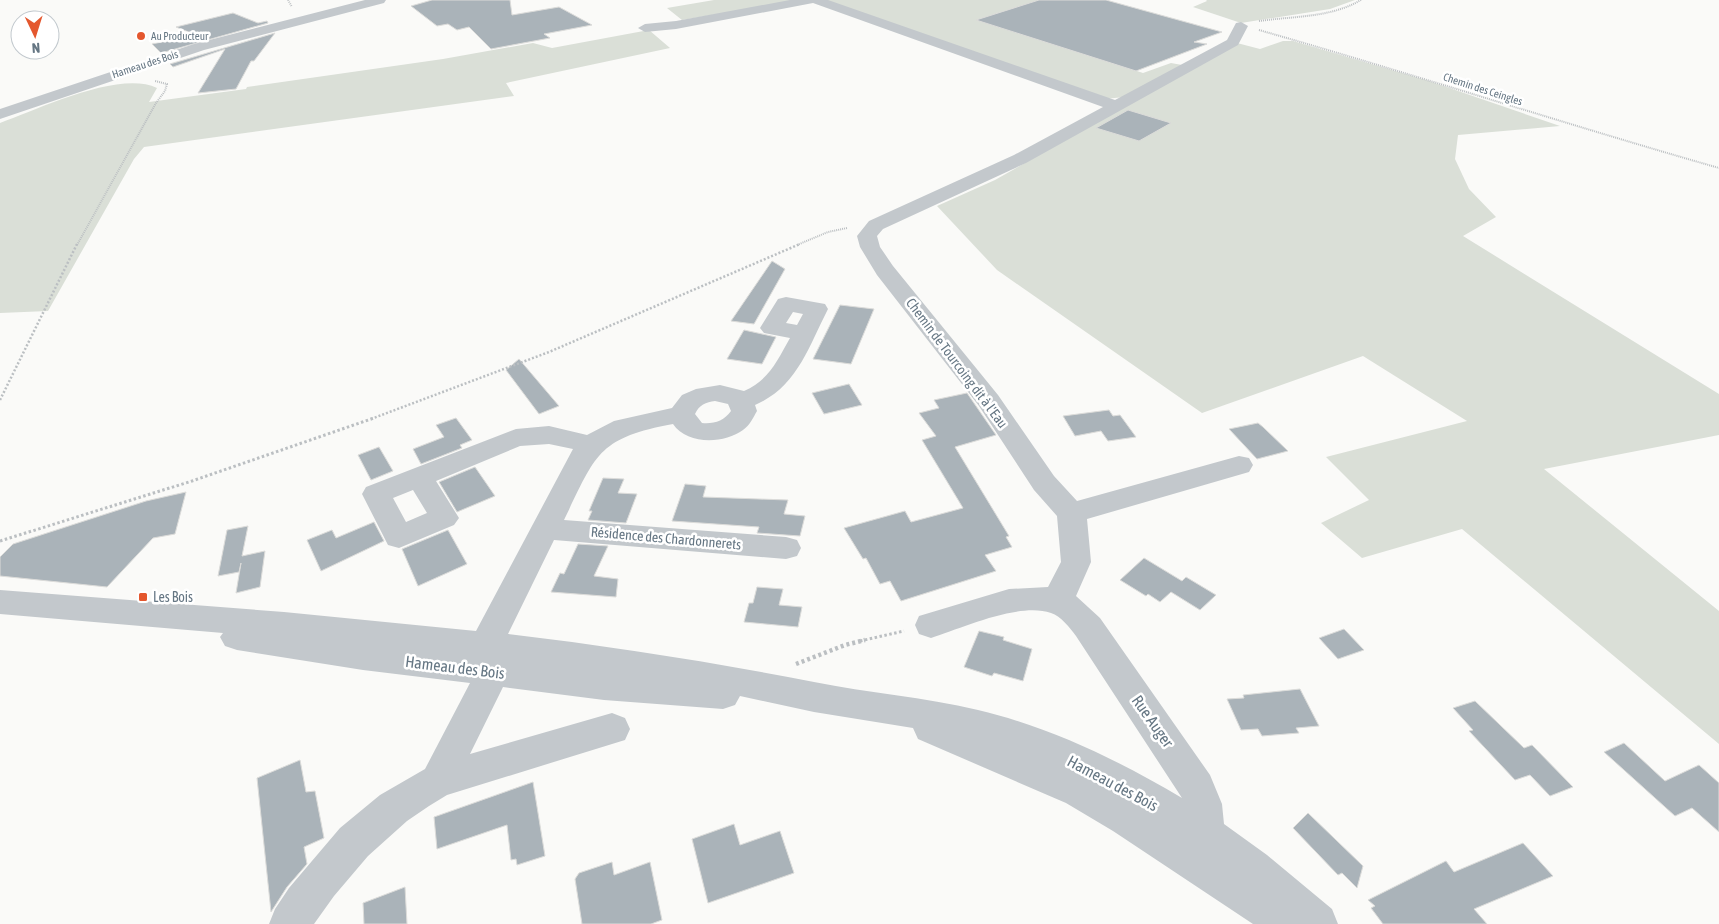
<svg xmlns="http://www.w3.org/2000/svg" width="1719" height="924" viewBox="0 0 1719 924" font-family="'Asap Condensed',sans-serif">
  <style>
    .green { fill: #dadfd7 }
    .building { fill: #aab3b9; stroke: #dcdcda }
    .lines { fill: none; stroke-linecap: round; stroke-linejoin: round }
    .path-far3 { stroke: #bbbfc2; stroke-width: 2; stroke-dasharray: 1 1; stroke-linecap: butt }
    .path-far2 { stroke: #bbbfc2; stroke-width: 2.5; stroke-dasharray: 2 2; stroke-linecap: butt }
    .path-far1 { stroke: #bbbfc2; stroke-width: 3; stroke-dasharray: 2.5 2.5; stroke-linecap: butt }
    .path { stroke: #bbbfc2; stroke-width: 4.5; stroke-dasharray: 3 3; stroke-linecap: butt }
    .minor { fill: #c3c8cc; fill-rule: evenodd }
    .poi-dot { fill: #e4572e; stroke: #fff; stroke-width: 2 }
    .labels { text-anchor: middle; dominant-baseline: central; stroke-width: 5; stroke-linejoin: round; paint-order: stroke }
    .far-poi-label { font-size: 11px; fill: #657683; stroke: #fff; text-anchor: start }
    .far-street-label { font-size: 11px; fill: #657683; stroke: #fff }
    .street-label { font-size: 14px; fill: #657683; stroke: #fff }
    .poi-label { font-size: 14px; fill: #657683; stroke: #fff; text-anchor: start }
    .near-street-label { font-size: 16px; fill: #657683; stroke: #fff }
  </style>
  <rect width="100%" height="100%" fill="#fafaf8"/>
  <path class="green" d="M714,0H802L682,20L667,8Z
    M823,0H1089L1052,43L1143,73L1171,63L1182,65L1125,97L1104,99Z
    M1206,0H1355L1330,9L1241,23L1193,7L1207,1Z
    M649,30L670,48L506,83L514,96L144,147L134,159L48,311L0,313V123C39,109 119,70 157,88L149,102L246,89L247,87L443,59L533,43L552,48Z
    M1283,41H1293L1429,81L1560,126L1458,135L1455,159L1469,189L1496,217L1463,236L1719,394V435L1544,469L1719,611V744L1462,529L1362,558L1321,523L1369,500L1326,457L1467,421L1363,356L1202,413L997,270L937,206L995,180L1237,43L1260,49Z"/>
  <path class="building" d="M432,0H510L512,15L559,7L592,25L544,34L550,38L491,49L469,27L457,30L448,24L437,26L411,6Z
    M1039,0H1106L1222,32L1194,42L1207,44L1136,71L976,20Z
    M233,13L258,23L267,21L268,23L161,53L152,44L196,35L176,27Z
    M275,33L254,61H251L236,89L198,93L225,49L173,67L170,64Z
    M1128,110L1171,123L1139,141L1096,128Z
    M772,261L785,269L754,324L731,321Z
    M840,305L874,309L851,364L813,359Z
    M744,330L776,337L762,364L727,359Z
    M519,359L559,406L539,414L506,370Z
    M849,384L862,405L824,414L812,393Z
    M967,393L996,435L955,447L1009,536L1006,537L1012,547L985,555L996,571L901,601L890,581L880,584L866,558L863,559L844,528L905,511L911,522L963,508L922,440L936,436L919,413L939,408L934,400Z
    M1109,410L1113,416L1120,415L1136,437L1108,441L1101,431L1075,436L1063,416Z
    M456,418L472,440L460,445L462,448L421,464L413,449L444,437L436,425Z
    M1258,423L1263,427L1288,451L1257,459L1229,429Z
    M379,447L393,471L371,480L358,455Z
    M475,467L495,496L457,512L439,482Z
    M603,478L624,479L618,493L637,494L626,523L588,520L592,511H589Z
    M685,484L706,486L703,497L788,500L784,514L805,516L800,536L757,533L759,527L672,521Z
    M186,492L175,534L153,538L107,587L0,576V557L13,544L146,501Z
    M374,522L384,541L321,571L307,540L332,530L336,538Z
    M248,526L242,556L265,551L260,587L236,593L241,563L239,572L218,576L227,530Z
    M448,530L467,564L418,586L402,549Z
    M578,544L608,546L594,576L618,579L616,597L551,592L560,573L564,574Z
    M1144,558L1182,581L1186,577L1216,595L1200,610L1171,592L1160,602L1148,594L1146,596L1120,580Z
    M757,587L783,589L779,605L802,607L798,627L744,622L749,603H753Z
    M1344,629L1364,650L1338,659L1319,638Z
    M979,631L1004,637L1003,640L1032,649L1023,681L994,673L992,676L964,667Z
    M1300,689L1319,726L1296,728L1299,733L1262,736L1258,729L1241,730L1227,699L1244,698L1243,695Z
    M1475,701L1524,748L1532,745L1573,787L1550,796L1530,775L1515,780L1469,731L1473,730L1453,708Z
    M1624,743L1665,781L1699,765L1719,783V832L1692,808L1675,816L1604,752Z
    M300,760L306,792L315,791L324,838L304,847L307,864L287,887L271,912L257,778Z
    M533,782L545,856L517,865L516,859L511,860L507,825L437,849L434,817Z
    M1308,813L1363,866L1357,888L1342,873L1338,875L1293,828Z
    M734,824L740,845L780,831L794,873L708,903L692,839Z
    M1523,843L1553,876L1474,909L1487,924H1383L1371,908L1375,906L1368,900L1446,861L1454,872Z
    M612,862L614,875L650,862L662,920L651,924H582L575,879L579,873Z
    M405,887L407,924H364L363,903Z"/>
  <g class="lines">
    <path class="path-far3" d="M288,0L292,7
      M1259,21C1294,16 1330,18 1361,0
      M1259,30C1413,74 1565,124 1719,168
      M77,245L156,103L165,91L167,84L155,81
      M797,245L828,232L847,228"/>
    <path class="path-far2" d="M0,400L77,244
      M371,419L549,352L800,244"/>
    <path class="path-far1" d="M0,541L192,481L374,418
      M860,641L904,631"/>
    <path class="path" d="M796,664L845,645L865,640"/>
    <path class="minor" d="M365,0H386L384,3L204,50L0,119V109L194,44Z
      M790,0H828L1115,100L1227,40L1236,23L1241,22L1248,26L1238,45L1026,163L883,229L877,236L880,247L893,266L998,395L1054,476L1077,501L1239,456L1249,458L1253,465L1249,472L1087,519L1091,562L1076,596L1100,618L1210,775L1222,804L1224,824L1267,855L1332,909L1338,924H1253L1113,831L1066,803L918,739L913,728L814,712L740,696L735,705L723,709L604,700L503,687L470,754L612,713L625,718L630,729L625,740L447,795L429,806L407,821L368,856L334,896L314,924H269L275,909L289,888L340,828L380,795L425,769L470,683L363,670L237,650L225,646L220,637L223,633L0,614V590L284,612L476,631L573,449L549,444L520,446L436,481L459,518L454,525L399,548L388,545L362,494L366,487L516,429L549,426L587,435L614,421L672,408L682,395L696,389L720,385L744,391C769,380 777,361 790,338L764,333L760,328L778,299L786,297L825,304L828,309C808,348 797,387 755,405L757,411C753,418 750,425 743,430C724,444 687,445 673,424C597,438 596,455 564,520L786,537L797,540L801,548L797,556L786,559L554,540L508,634C610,646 712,662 814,682C868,693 924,697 978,710C1050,727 1118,760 1182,798L1076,636C1070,628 1061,616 1051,613C1019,602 962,628 931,638L919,634L915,625L919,616L1009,589L1048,587L1061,562L1057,516L1034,490L979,406L877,275L860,247L857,236L869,221L1014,155L1103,107L813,3L676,29L645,32L638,28L645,24L676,21ZM793,312L803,314L797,325L786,323ZM715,401L728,404L731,411C724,421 714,424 702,423L695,414C699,405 706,402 715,401ZM413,490L427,513L406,522L393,498Z"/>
  </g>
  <g class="poi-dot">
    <circle cx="141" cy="36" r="5"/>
    <rect x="138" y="592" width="10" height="10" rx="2.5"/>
  </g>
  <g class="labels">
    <g class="far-poi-label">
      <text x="151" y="36">Au Producteur</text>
    </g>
    <g class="far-street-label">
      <text transform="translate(145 64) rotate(-18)">Hameau des Bois</text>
      <text transform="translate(1483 89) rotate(18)">Chemin des Ceingles</text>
    </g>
    <g class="street-label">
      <text transform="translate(957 363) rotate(53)">Chemin de Tourcoing dit à l'Eau</text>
      <text transform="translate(666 538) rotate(5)">Résidence des Chardonnerets</text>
    </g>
    <g class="poi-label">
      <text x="153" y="597">Les Bois</text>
    </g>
    <g class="near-street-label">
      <text transform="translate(455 667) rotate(7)">Hameau des Bois</text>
      <text transform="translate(1153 721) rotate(55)">Rue Auger</text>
      <text transform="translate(1113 783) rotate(28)">Hameau des Bois</text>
    </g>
  </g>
  <g transform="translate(35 35) rotate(176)"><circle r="24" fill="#ffffff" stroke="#c1c8cd"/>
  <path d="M0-4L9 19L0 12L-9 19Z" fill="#e4572e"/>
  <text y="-8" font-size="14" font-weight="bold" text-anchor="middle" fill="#657683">N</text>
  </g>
</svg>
